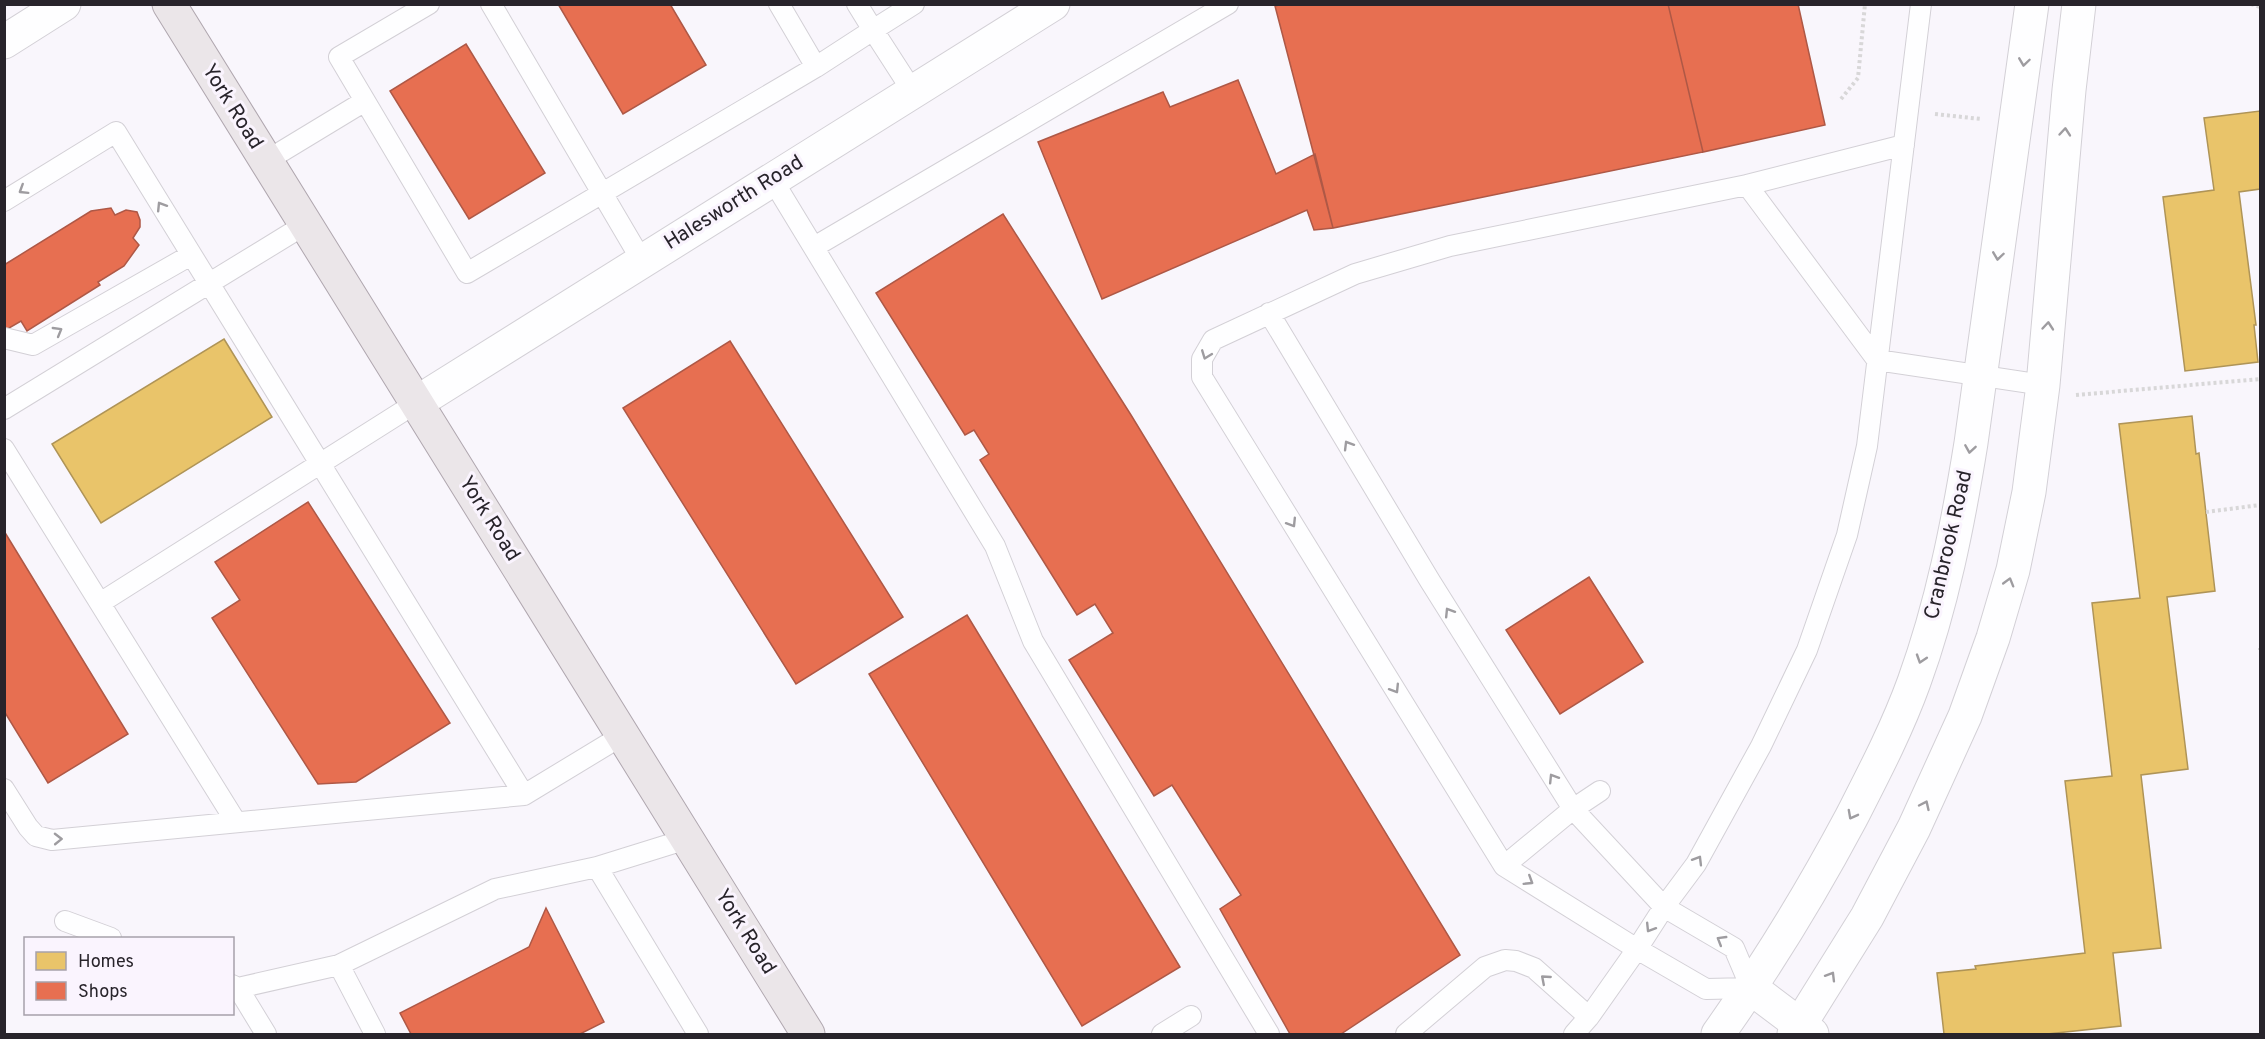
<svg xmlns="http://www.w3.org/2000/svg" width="2265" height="1039" viewBox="0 0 2265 1039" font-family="Overpass,sans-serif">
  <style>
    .homes { fill: #e9c46a; stroke: #af9457; stroke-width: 1.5 }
    .shops { fill: #e76f51; stroke: #ae5846; stroke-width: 1.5 }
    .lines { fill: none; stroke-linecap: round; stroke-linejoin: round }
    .service-casing { stroke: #d3d0d6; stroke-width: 22 }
    .minor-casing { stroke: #d3d0d6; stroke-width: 35 }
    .tertiary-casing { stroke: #d3d0d6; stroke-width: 35 }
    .primary-casing { stroke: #b0a7af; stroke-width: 35 }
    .path { stroke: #d8d7d8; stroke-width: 4; stroke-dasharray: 3 3; stroke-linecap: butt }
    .service { stroke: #fefeff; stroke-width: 20 }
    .minor { stroke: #fefeff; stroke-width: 33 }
    .tertiary { stroke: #fefeff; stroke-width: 33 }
    .primary { stroke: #ebe6e9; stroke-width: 33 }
    .oneway { stroke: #9e9ca0 }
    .labels { text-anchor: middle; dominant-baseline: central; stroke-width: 6; stroke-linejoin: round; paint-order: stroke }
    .street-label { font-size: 21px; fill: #28242b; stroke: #faf4fe }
  </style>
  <rect width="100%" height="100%" fill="#f9f6fc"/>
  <path class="homes" d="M2260,111V189L2239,192L2256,325H2254L2258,362L2185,371L2163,197L2214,190L2204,118Z
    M224,339L272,417L101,523L52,444Z
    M2192,416L2196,454L2199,453L2215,591L2167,597L2188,769L2141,775L2161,948L2113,953L2121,1026L2047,1034H1944L1937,973L1976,969L1975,966L2085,953L2065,781L2112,776L2092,603L2140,598L2119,424Z"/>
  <path class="shops" d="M558,4H670L706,65L623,114Z
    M1283,4H1668L1703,152L1333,228L1275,6Z
    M1668,4H1798L1825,125L1703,152Z
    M466,44L545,173L469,219L390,91Z
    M1238,80L1276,174L1315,154L1333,228L1314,230L1307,210L1102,299L1038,142L1163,92L1170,107Z
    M111,208L115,215L126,210L137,212L140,220V227L133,238L139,245L124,266L98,282L100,285L27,331L21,321L4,331V265L91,211Z
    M1003,214L1131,415L1460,955L1341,1034H1290L1220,909L1241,895L1172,785L1154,796L1069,660L1113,633L1095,604L1077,615L980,460L989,454L974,430L965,435L876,293Z
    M730,341L903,617L796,684L623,408Z
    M308,502L450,723L356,782L318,784L212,618L240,600L215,562Z
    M4,531L128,734L48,783L4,711Z
    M1589,577L1643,662L1560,714L1506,630Z
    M967,615L1180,967L1082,1026L869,674Z
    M546,908L604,1022L580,1034H411L400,1013L529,947Z"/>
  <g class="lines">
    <g class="service-casing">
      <path id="service" d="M429,4L339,57L467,273L816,67L779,4
        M491,4L642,261
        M816,67L873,30L857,4
        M913,92L873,30L914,4
        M266,161L365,101
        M772,179L995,546L1033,641L1269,1034
        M1747,185L1904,145
        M4,201L116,132L524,795
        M814,247L1228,4
        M1269,313L1430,581L1573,809L1664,907L1734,948L1751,988L1706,989L1637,949L1504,866L1202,377V359L1213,340L1355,274L1450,246L1747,185L1877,360L2043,385
        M4,338L33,345L191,255
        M4,409L306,224
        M4,449L236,822
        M100,603L416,403
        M4,789L28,827L36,836L52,840L524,795L623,735
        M1504,866L1573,809L1600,791
        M597,867L698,1034
        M65,921L111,938
        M339,965L375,1034
        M232,985L238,988L266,1034
        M238,988L339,965L495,889L597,867L687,839
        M1162,1034L1191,1016
        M1406,1034L1485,967L1505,960L1516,961L1534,968L1589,1017
        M1574,1034L1589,1017L1637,949L1664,907L1696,864L1761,746L1807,650L1847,535L1867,446L1921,4"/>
    </g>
    <g class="minor-casing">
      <path id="minor" d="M416,403L1053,4
        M1751,988L1812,1034"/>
    </g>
    <g class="tertiary-casing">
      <path id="tertiary" d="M4,42L64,4
        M1718,1034C1767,965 1811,893 1851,818C1874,773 1897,729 1914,682C1942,605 1958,524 1971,443L2032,4
        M1794,1034L1867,917L1914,828L1965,716L1993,638L2013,570L2029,492L2043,385L2069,90L2079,4"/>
    </g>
    <g class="primary-casing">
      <path id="primary" d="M169,4L808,1034"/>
    </g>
    <path class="path" d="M2251,4L2260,7
      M1841,99L1858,78L1865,4
      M1935,114L1981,119
      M2076,395L2260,379
      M2206,512L2260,505
      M2260,650V648"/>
    <use href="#service" class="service"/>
    <use href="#minor" class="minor"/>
    <use href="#tertiary" class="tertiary"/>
    <use href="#primary" class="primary"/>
  </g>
  <defs><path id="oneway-chevron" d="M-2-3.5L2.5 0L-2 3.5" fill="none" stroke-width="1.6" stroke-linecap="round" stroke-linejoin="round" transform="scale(1.5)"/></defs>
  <g class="oneway">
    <use href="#oneway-chevron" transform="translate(2024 62) rotate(98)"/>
    <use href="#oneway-chevron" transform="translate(2065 132) rotate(-85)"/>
    <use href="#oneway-chevron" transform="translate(23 190) rotate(148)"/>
    <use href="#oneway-chevron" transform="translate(161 206) rotate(-122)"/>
    <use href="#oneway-chevron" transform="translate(1998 256) rotate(98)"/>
    <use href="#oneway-chevron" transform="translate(2048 326) rotate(-85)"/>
    <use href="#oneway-chevron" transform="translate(58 331) rotate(-30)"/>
    <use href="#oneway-chevron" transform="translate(1206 355) rotate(111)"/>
    <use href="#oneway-chevron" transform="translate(1348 445) rotate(-121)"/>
    <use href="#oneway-chevron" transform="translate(1970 449) rotate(99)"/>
    <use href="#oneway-chevron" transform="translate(1292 523) rotate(58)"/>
    <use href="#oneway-chevron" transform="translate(2009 582) rotate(-74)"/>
    <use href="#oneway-chevron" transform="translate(1449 612) rotate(-122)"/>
    <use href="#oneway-chevron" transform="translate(1921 659) rotate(108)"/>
    <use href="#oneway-chevron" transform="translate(1395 689) rotate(58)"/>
    <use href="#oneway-chevron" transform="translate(1553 778) rotate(-122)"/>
    <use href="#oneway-chevron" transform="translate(1925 805) rotate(-65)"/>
    <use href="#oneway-chevron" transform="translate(1852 815) rotate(118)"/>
    <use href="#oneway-chevron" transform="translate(58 839) rotate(-1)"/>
    <use href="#oneway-chevron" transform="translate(1698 860) rotate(-59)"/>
    <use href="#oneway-chevron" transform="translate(1529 881) rotate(32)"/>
    <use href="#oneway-chevron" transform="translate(1650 928) rotate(122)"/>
    <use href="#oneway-chevron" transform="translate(1721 940) rotate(-149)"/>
    <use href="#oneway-chevron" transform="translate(1831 976) rotate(-59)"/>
    <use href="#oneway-chevron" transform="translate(1545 979) rotate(-139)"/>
  </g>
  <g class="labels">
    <g class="street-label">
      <text transform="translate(232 107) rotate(58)">York Road</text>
      <text transform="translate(734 203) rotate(-32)">Halesworth Road</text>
      <text transform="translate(489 519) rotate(58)">York Road</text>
      <text transform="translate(1949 545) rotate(-77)">Cranbrook Road</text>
      <text transform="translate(745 932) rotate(58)">York Road</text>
    </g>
  </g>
  <rect width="2265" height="1039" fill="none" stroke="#28242b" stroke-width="12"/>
  <rect x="24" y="937" width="210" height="78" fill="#faf4fe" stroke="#a6a1aa" stroke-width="1.5"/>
  <rect x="36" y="952" width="30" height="18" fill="#e9c46a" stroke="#a6a1aa" stroke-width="1.5"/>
  <text x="78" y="967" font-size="18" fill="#28242b">Homes</text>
  <rect x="36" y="982" width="30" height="18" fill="#e76f51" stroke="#a6a1aa" stroke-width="1.5"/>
  <text x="78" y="997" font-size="18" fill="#28242b">Shops</text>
</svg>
